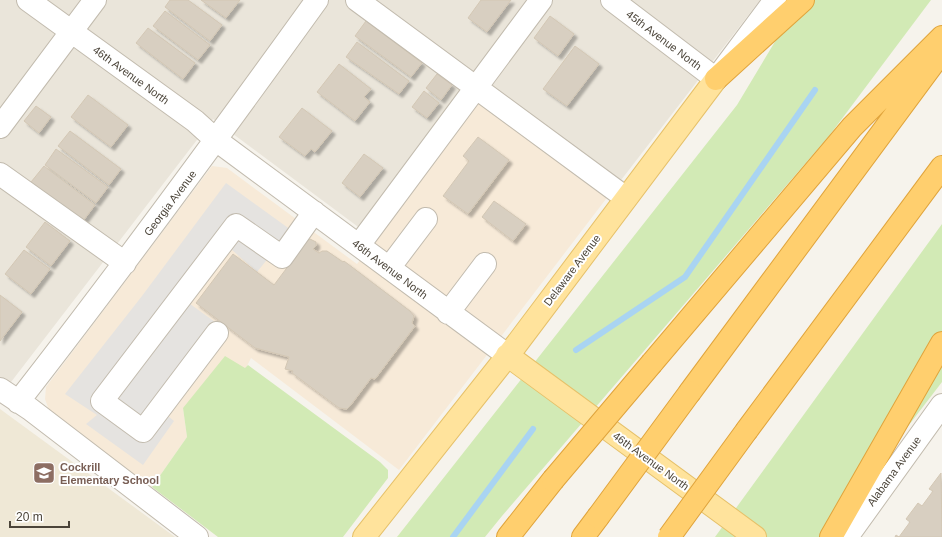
<svg xmlns="http://www.w3.org/2000/svg" width="942" height="537" viewBox="0 0 942 537" font-family="Arial,sans-serif">
  <style>
    .residential { fill: #eae5da }
    .commercial { fill: #f7ead8 }
    .education { fill: #efe8d6 }
    .green { fill: #d2eab5 }
    .parking { fill: #e5e3e0 }
    .lines { fill: none; stroke-linecap: round; stroke-linejoin: round }
    .stream { stroke: #a9d4f2; stroke-width: 6 }
    .building { fill: #d8cfc1; stroke: #d3c7b4; filter: url(#shadow) }
    .minor-casing { stroke: #c2bbae; stroke-width: 24 }
    .major-casing { stroke: #e6c16a; stroke-width: 24 }
    .highway-casing { stroke: #e0a43c; stroke-width: 24 }
    .minor { stroke: #fff; stroke-width: 22 }
    .major { stroke: #ffe39c; stroke-width: 22 }
    .highway { stroke: #ffcf6e; stroke-width: 22 }
    .highway-bridge-casing { stroke: #e0a43c; stroke-width: 24; stroke-linecap: butt }
    .highway-bridge { stroke: #ffcf6e; stroke-width: 22 }
    .labels { text-anchor: middle; dominant-baseline: central; stroke-width: 4; stroke-linejoin: round; paint-order: stroke }
    .street-label { font-size: 11px; fill: #4b4439; stroke: #fff }
    .education-label { font-size: 11px; font-weight: bold; fill: #785e54; stroke: #fff; text-anchor: start }
  </style>
  <defs>
    <filter id="shadow"><feDropShadow dx="3.5" dy="3.5" stdDeviation="1" flood-color="#0004"/></filter>
  </defs>
  <rect width="100%" height="100%" fill="#f6f3ec"/>
  <path class="residential" d="M0,0H760L618,184L361,229L213,119L8,386L0,380Z"/>
  <path class="commercial" d="M478,100L609,195L399,470L251,358L246,368L183,408L187,437L152,487L50,413L45,399L46,387L212,166L227,168L357,264Z"/>
  <path class="education" d="M0,409L175,537H0Z"/>
  <path class="green" d="M800,0H931L829,136L502,516L485,537H397L737,105Z
    M942,224V382L823,537H715Z
    M225,356L245,368L248,365L380,462L388,470V478L343,537H218L152,487L187,437L183,408Z"/>
  <path class="parking" d="M226,183L291,230L257,272L231,249L186,301L222,327L156,406L174,421L143,465L86,424L97,415L65,394L142,296Z"/>
  <g class="lines">
    <path class="stream" d="M576,350L685,277L815,90
      M453,537L533,429"/>
  </g>
  <path class="building" d="M170,0H188L222,25L210,41L165,7Z
    M201,0H240L226,18Z
    M481,0H511L487,32L468,18Z
    M165,11L210,45L198,60L153,26Z
    M550,16L574,34L558,56L534,38Z
    M366,21L422,63L411,77L355,36Z
    M148,28L195,63L183,79L136,43Z
    M357,42L409,81L399,94L346,57Z
    M575,46L599,64L567,106L543,89Z
    M339,64L371,89L364,97L370,102L355,121L317,92Z
    M437,74L452,85L441,100L426,88Z
    M424,91L439,103L427,118L412,107Z
    M88,95L128,125L111,147L71,117Z
    M36,106L51,117L39,133L24,121Z
    M302,108L332,131L315,152L311,149L305,156L279,137Z
    M70,131L121,169L109,185L58,146Z
    M478,137L509,160L468,214L443,196L469,161L463,156Z
    M56,149L108,187L96,203L45,165Z
    M364,154L383,168L360,197L342,183Z
    M44,166L95,205L83,221L31,182Z
    M494,201L526,224L513,241L482,217Z
    M45,222L70,241L51,266L26,247Z
    M310,239L316,242V246L313,249L319,253L322,251H327L343,262L344,261L410,311L414,316L412,323L415,326L375,379L371,378L350,406L347,409L339,408L292,373L293,371L285,369L289,357L255,348L196,303L233,254L274,285L307,241Z
    M24,250L50,269L31,294L5,274Z
    M0,295L22,312L0,341Z
    M941,473L942,537H895L896,535L899,537L910,522L906,519L918,503L922,506L933,491L929,489Z"/>
  <g class="lines">
    <g class="minor-casing">
      <path id="minor" d="M28,0L195,121L216,140L507,355
        M357,0L626,198
        M612,0L716,79L775,0
        M0,127L95,0
        M0,174L125,263
        M359,245L541,0
        M389,268L426,219
        M448,313L485,264
        M217,333L143,431L102,401L236,225L282,257L314,212
        M0,389L30,409L197,537
        M18,402C121,270 219,136 317,0
        M847,537L942,405"/>
    </g>
    <g class="major-casing">
      <path id="major" d="M507,355L755,537
        M364,537L516,345L716,79"/>
    </g>
    <g class="highway-casing">
      <path id="highway" d="M716,79L803,0
        M652,363L852,127L942,37
        M690,392L938,57
        M747,430L942,167
        M508,537L553,480
        M583,537L598,517
        M831,537L942,343"/>
    </g>
    <use href="#minor" class="minor"/>
    <use href="#major" class="major"/>
    <use href="#highway" class="highway"/>
    <g class="highway-bridge-casing">
      <path id="highway-bridge" d="M553,480L652,363
        M598,517L690,392
        M669,537L747,430"/>
    </g>
    <use href="#highway-bridge" class="highway-bridge"/>
  </g>
  <defs>
    <g id="school-square" transform="scale(1.15)"><rect x="-9" y="-9" width="18" height="18" rx="4" fill="#8d6e63" stroke="#fff"/><path d="M0-5L7-2L0 1L-7-2ZM-4 1L0 2.5L4 1V4Q0 6-4 4Z" fill="#fff"/></g>
  </defs>
  <g fill-rule="evenodd">
    <use href="#school-square" x="44" y="473"/>
  </g>
  <g class="labels">
    <g class="street-label">
      <text transform="translate(664 40) rotate(37)">45th Avenue North</text>
      <text transform="translate(131 75) rotate(36)">46th Avenue North</text>
      <text transform="translate(170 203) rotate(-53)">Georgia Avenue</text>
      <text transform="translate(390 269) rotate(37)">46th Avenue North</text>
      <text transform="translate(572 270) rotate(-53)">Delaware Avenue</text>
      <text transform="translate(651 461) rotate(36)">46th Avenue North</text>
      <text transform="translate(894 471) rotate(-54)">Alabama Avenue</text>
    </g>
    <g class="education-label">
      <text x="60" y="467">Cockrill<tspan x="60" dy="13">Elementary School</tspan></text>
    </g>
  </g>
  <path d="M10 521v6h59v-6" fill="none" stroke="#4b4439" stroke-width="2"/>
  <text x="16" y="521" font-size="12" fill="#4b4439" stroke="#ffffff" stroke-width="3" paint-order="stroke">20 m</text>
</svg>
